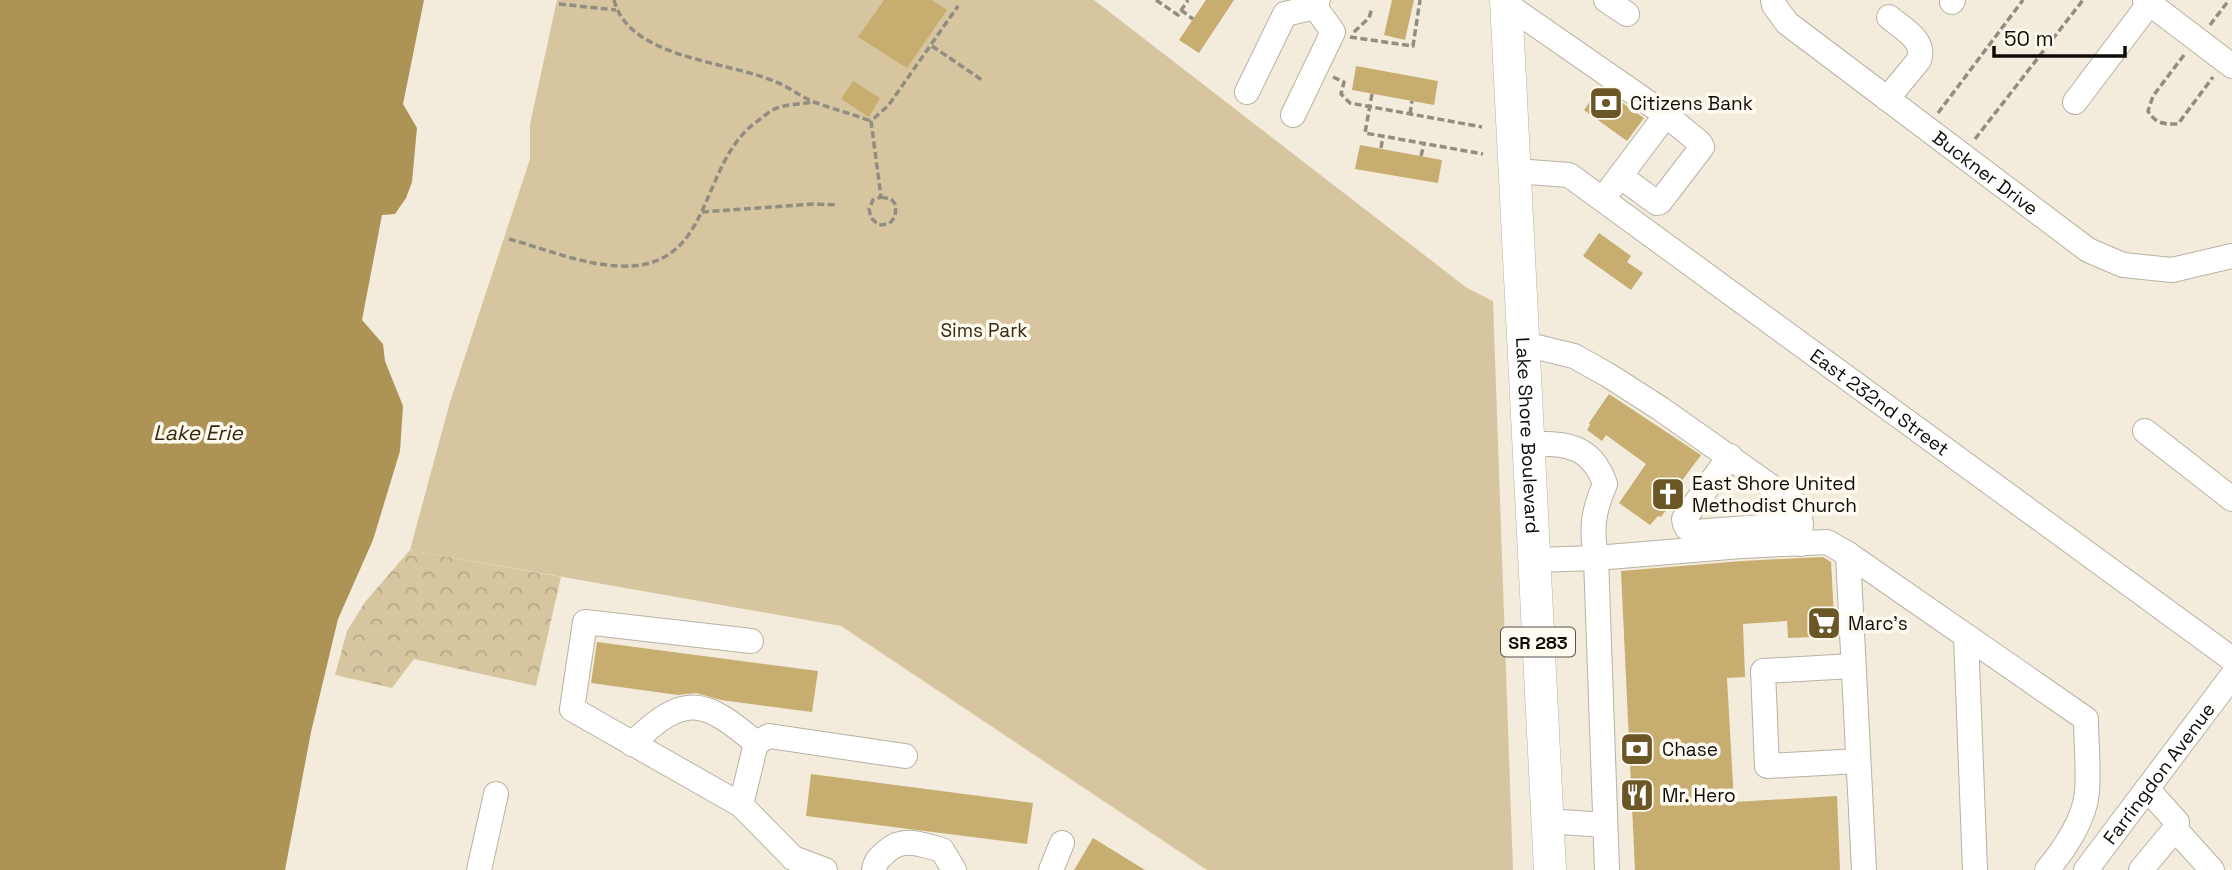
<svg xmlns="http://www.w3.org/2000/svg" width="2232" height="870" viewBox="0 0 2232 870" font-family="'Space Grotesk',sans-serif">
  <style>
    .forest { fill: url(#forest-crowns) }
    .park { fill: #d6c59f }
    .water { fill: #ad9356 }
    .building { fill: #c7ad70 }
    .lines { fill: none; stroke-linecap: round; stroke-linejoin: round }
    .minor-casing { stroke: #b8b2a3; stroke-width: 26 }
    .major-casing { stroke: #b8b2a3; stroke-width: 33 }
    .path { stroke: #928d81; stroke-width: 3.5; stroke-dasharray: 7 3.5; stroke-linecap: butt }
    .minor { stroke: #fff; stroke-width: 24 }
    .major { stroke: #fff; stroke-width: 32 }
    .labels { text-anchor: middle; dominant-baseline: central; stroke-width: 7; stroke-linejoin: round; paint-order: stroke }
    .shield { fill: #fefaf0; stroke: #57534d; stroke-width: 2 }
    .shield-label { font-size: 18px; font-weight: bold; fill: #0f0c07 }
    .poi-label { font-size: 19px; fill: #0f0c07; stroke: #fefaf0; text-anchor: start }
    .street-label { font-size: 19px; fill: #0f0c07; stroke: #fefaf0 }
    .park-label { font-size: 19px; fill: #35290d; stroke: #fefaf0 }
    .water-label { font-size: 21px; font-style: italic; fill: #35290d; stroke: #fefaf0 }
  </style>
  <defs>
    <pattern id="forest-crowns" width="20" height="18" patternUnits="userSpaceOnUse" patternTransform="scale(1.75)"><rect width="20" height="18" fill="#d6c59f"/><path d="M2 6a3 3 0 1 1 6 0M12 15a3 3 0 1 1 6 0" fill="none" stroke="#b6a887"/></pattern>
  </defs>
  <rect width="100%" height="100%" fill="#f3ecdc"/>
  <path class="forest" d="M410,550L561,577L536,686L414,659L392,688L335,675L347,631L365,602Z"/>
  <path class="park" d="M557,0H1094L1467,288L1493,301L1513,870H1207L841,626L410,550L450,402L530,159V124Z"/>
  <path class="water" d="M0,0H424L403,104L417,128L412,182L406,198L395,214L382,215L362,320L383,344L385,361L403,406L400,451L373,540L338,619L311,732L285,870H0Z"/>
  <path class="building" d="M884,0H932L947,10L907,68L858,37Z
    M1206,0H1234L1199,53L1179,40Z
    M1392,0H1414L1405,40L1384,35Z
    M1356,66L1438,81L1434,105L1352,90Z
    M853,81L880,98L869,117L841,99Z
    M1600,87L1644,118L1627,141L1584,110Z
    M1360,145L1442,160L1438,183L1355,169Z
    M1599,233L1631,256L1627,262L1643,273L1631,290L1583,256Z
    M1609,394L1701,455L1678,486L1682,488L1661,517L1658,516L1650,525L1619,503L1646,464L1606,435L1602,441L1587,430L1590,425L1589,423Z
    M1823,557L1831,562L1835,636L1788,638L1787,621L1743,624L1745,677L1727,678L1734,802L1837,796L1840,870H1635L1621,571L1742,561Z
    M597,642L818,671L812,712L721,700L696,693L678,695L591,683Z
    M811,774L1033,803L1027,844L806,816Z
    M1093,838L1145,870H1074Z"/>
  <g class="lines">
    <g class="minor-casing">
      <g id="minor">
        <path d="M1606,0L1627,14"/>
        <path id="s1" d="M1773,0L1774,5L1787,23L2088,250L2123,265L2172,270L2232,256"/>
        <path d="M2145,0L2232,66"/>
        <path d="M1952,2L1953,0"/>
        <path d="M1506,4L1666,115L1700,143L1702,147L1660,202L1657,203L1620,176"/>
        <path d="M1247,92L1285,14L1315,7"/>
        <path d="M1887,99L1919,60C1926,40 1903,29 1889,17"/>
        <path d="M2075,102L2152,0"/>
        <path d="M1293,115L1333,32L1315,7L1318,0"/>
        <path id="s2" d="M1516,171L1569,175L2232,659"/>
        <path d="M1611,188L1666,115"/>
        <path d="M1524,344L1574,356L1608,375L1661,409L1797,505L1800,511L1801,544"/>
        <path d="M2145,431L2232,499"/>
        <path d="M1529,444C1566,442 1592,446 1605,484C1593,512 1591,528 1596,558L1741,546L1827,542L1848,554L1864,870"/>
        <path d="M1730,456L1684,519C1685,527 1687,530 1695,532L1801,524"/>
        <path d="M1848,554L2086,719C2086,743 2089,768 2087,792C2085,819 2064,850 2047,870"/>
        <path d="M1534,560L1596,558L1607,870"/>
        <path d="M1966,636L1975,870"/>
        <path d="M751,641L585,622L572,709L741,805L793,858L825,870"/>
        <path d="M1853,666L1763,671L1767,766L1858,761"/>
        <path d="M632,744C684,693 703,698 756,743"/>
        <path d="M741,805L756,743L769,736L905,756"/>
        <path d="M1547,821L1605,825"/>
        <path d="M2175,829L2212,870"/>
        <path d="M479,870L496,794"/>
        <path d="M874,870C876,860 879,858 887,851C904,836 922,845 942,850L954,870"/>
        <path d="M1051,870L1062,843"/>
        <path id="s3" d="M2086,870L2232,676"/>
        <path d="M2141,870L2175,829L2177,822L2147,789"/>
      </g>
    </g>
    <g class="major-casing">
      <g id="major">
        <path id="s4" d="M1506,0L1550,870"/>
      </g>
    </g>
    <path class="path" d="M614,0C629,59 729,61 776,82C789,87 801,97 814,102C833,109 852,114 871,121
      M1156,0L1178,15L1188,0
      M559,4L616,10
      M1181,10L1193,19
      M2210,25L2229,0
      M1354,32L1369,18L1372,8
      M1350,37L1413,46L1420,0
      M932,46L982,80
      M2184,55L2153,96L2148,111C2156,124 2163,124 2178,124L2213,77
      M1333,77L1344,82L1341,94L1350,103L1482,127
      M1372,94L1365,133L1483,154
      M1938,113L2023,0
      M1410,114L1412,101
      M1975,139L2083,0
      M1381,148L1383,136
      M1421,156L1424,144
      M881,197L891,199L896,205L895,217L889,224L879,225L871,218L869,209L873,200L881,197L871,121L888,106L958,6
      M702,212L812,204L838,205
      M509,239C545,249 581,264 618,266C717,271 696,163 759,120C764,116 771,110 777,108C788,104 802,104 814,102"/>
    <use href="#minor" class="minor"/>
    <use href="#major" class="major"/>
  </g>
  <defs>
    <g id="bank-square" transform="scale(1.75)"><rect x="-9" y="-9" width="18" height="18" rx="4" fill="#6b5726" stroke="#fefaf0"/><path d="M-6-4H6V4H-6ZM0-2.3a2.3 2.3 0 1 0 0 4.6a2.3 2.3 0 1 0 0-4.6Z" fill="#fff"/></g>
    <g id="church-square" transform="scale(1.75)"><rect x="-9" y="-9" width="18" height="18" rx="4" fill="#6b5726" stroke="#fefaf0"/><path d="M-1.2-6h2.4v3.5h3.3v2.4h-3.3V6h-2.4V-.1h-3.3v-2.4h3.3Z" fill="#fff"/></g>
    <g id="supermarket-square" transform="scale(1.75)"><rect x="-9" y="-9" width="18" height="18" rx="4" fill="#6b5726" stroke="#fefaf0"/><path d="M-6-5.5h2.5l.6 2H6L4.5 2H-2.5L-4.4-4H-6ZM-1.5 3.2a1.3 1.3 0 1 0 .1 0ZM3 3.2a1.3 1.3 0 1 0 .1 0Z" fill="#fff"/></g>
    <g id="restaurant-square" transform="scale(1.75)"><rect x="-9" y="-9" width="18" height="18" rx="4" fill="#6b5726" stroke="#fefaf0"/><path d="M-5-6h1v4h1v-4h1v4h1v-4h1v5L-1.5 .5V6h-2V.5L-5-1ZM5-6V6H3V1.5H1.5Q1.5-4 5-6Z" fill="#fff"/></g>
  </defs>
  <g fill-rule="evenodd">
    <use href="#bank-square" x="1606" y="103"/>
    <use href="#church-square" x="1668" y="494"/>
    <use href="#supermarket-square" x="1824" y="623"/>
    <use href="#bank-square" x="1637" y="749"/>
    <use href="#restaurant-square" x="1637" y="795"/>
  </g>
  <g class="labels">
    <rect class="shield" x="1501" y="627.5" width="74" height="29" rx="5"/>
    <g class="shield-label">
      <text x="1538" y="642">SR 283</text>
    </g>
    <g class="poi-label">
      <text x="1630" y="103">Citizens Bank</text>
      <text x="1692" y="483">East Shore United<tspan x="1692" dy="22">Methodist Church</tspan></text>
      <text x="1848" y="623">Marc's</text>
      <text x="1662" y="749">Chase</text>
      <text x="1662" y="795">Mr. Hero</text>
    </g>
    <g class="street-label">
      <text stroke="none"><textPath href="#s1" startOffset="276">Buckner Drive</textPath></text>
      <text stroke="none"><textPath href="#s2" startOffset="438">East 232nd Street</textPath></text>
      <text stroke="none"><textPath href="#s4" startOffset="436">Lake Shore Boulevard</textPath></text>
      <text stroke="none"><textPath href="#s3" startOffset="121">Farringdon Avenue</textPath></text>
    </g>
    <g class="park-label">
      <text x="984" y="330">Sims Park</text>
    </g>
    <g class="water-label">
      <text x="198" y="432">Lake Erie</text>
    </g>
  </g>
  <path d="M1994 46v10h131v-10" fill="none" stroke="#0f0c07" stroke-width="3.5"/>
  <text x="2004" y="46" font-size="21" fill="#0f0c07" stroke="#fefaf0" stroke-width="5" paint-order="stroke">50 m</text>
</svg>
